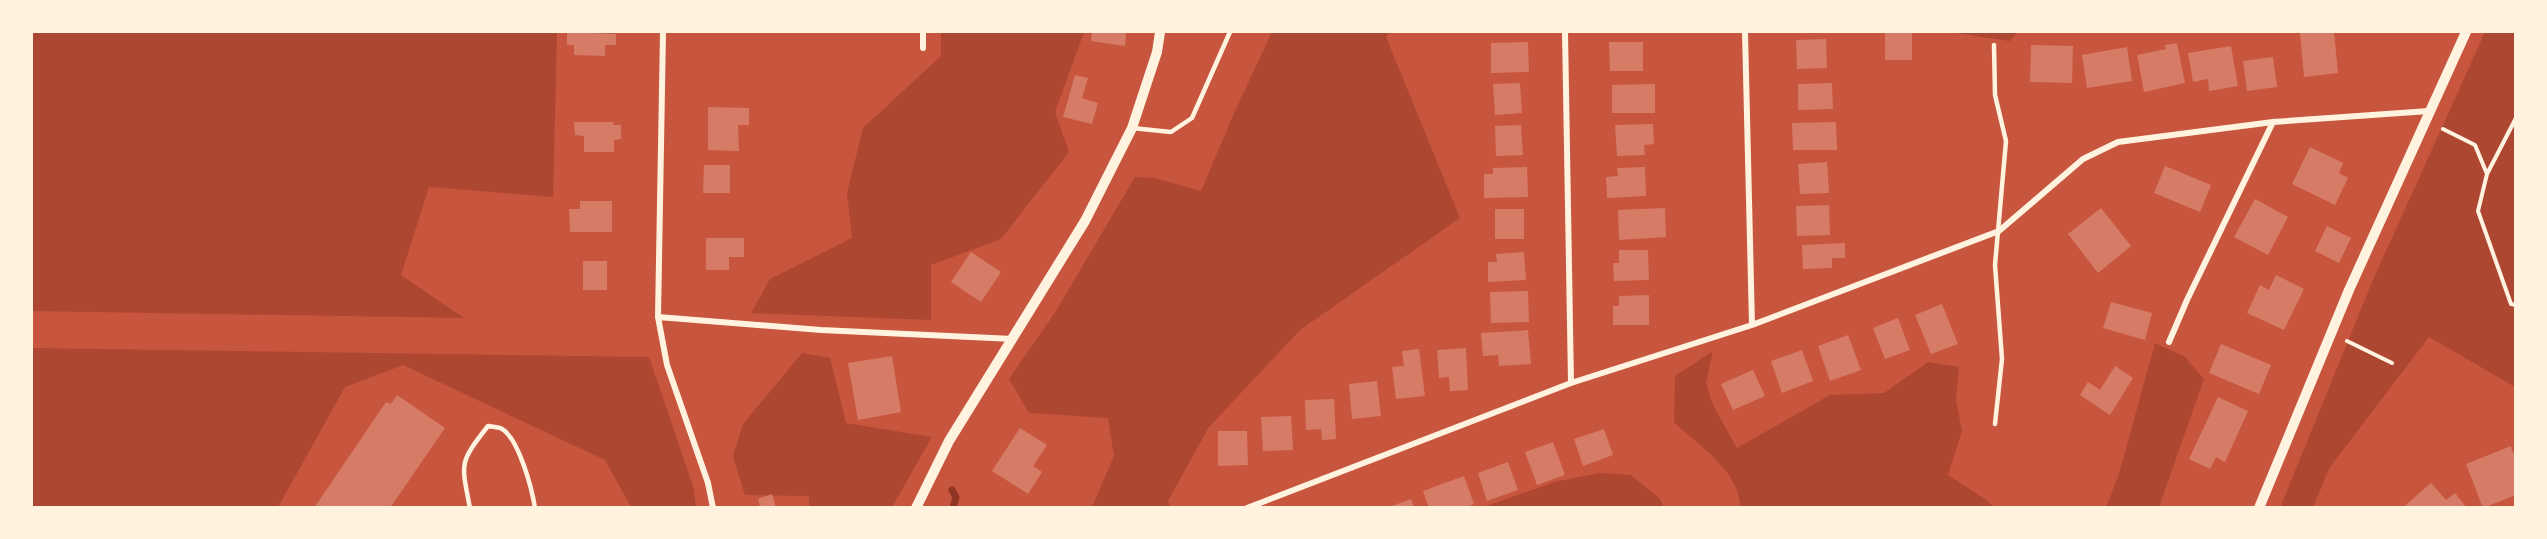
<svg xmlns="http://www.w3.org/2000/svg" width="2547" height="539" viewBox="0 0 2547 539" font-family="Rubik,sans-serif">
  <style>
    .green { fill: #ae4732 }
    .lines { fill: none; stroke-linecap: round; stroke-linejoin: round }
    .stream { stroke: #8f3625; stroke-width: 7 }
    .building { fill: #d67c66 }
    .path { stroke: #fff3e0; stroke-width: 4 }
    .service { stroke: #fff3e0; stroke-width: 4.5 }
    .minor { stroke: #fff3e0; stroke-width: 6 }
    .tertiary { stroke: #fff3e0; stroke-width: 10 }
  </style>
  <rect width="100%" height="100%" fill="#c8553d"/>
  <path class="green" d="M32,32H555L557,34L553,197L429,187L401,275L464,318L32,311Z
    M941,32H1084L1055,112L1069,152L1001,239L931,265V320L751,313L770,279L852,238L847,193L863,128L941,56Z
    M1272,32H1389L1386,37L1460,218L1300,330L1209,427L1168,501L1170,507H1092L1114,456L1108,418L1029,413L1009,379L1056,311L1135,177L1155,178L1201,191L1234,113Z
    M1949,32H2017L2010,41Z
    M2485,32H2515V387L2429,337L2330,467L2313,507L2280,508L2372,282Z
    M2155,343L2184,356L2204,379L2159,507H2106L2119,474Z
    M32,348L649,357L694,489L696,507H631L605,460L403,365L345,387L278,507H32Z
    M1713,351L1706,383L1713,405L1737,448L1830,395L1884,393L1928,362L1959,367L1956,400L1962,431L1948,475L1988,501L1993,507H1740C1740,471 1699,446 1674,422L1675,376Z
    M802,353L830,358L846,423L932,437L892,507H809V496L745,495L733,456L743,424Z
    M1600,473L1631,475L1660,499L1664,507H1484L1554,482Z"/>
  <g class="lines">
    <path class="stream" d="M952,490L956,497L953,508"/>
  </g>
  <path class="building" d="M567,32L616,34V45H605V56L574,55V45H567Z
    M1092,32H1126L1125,46L1091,41Z
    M1885,32H1912V60H1885Z
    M2300,32H2334L2338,73L2304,77Z
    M1826,39L1827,68L1797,69L1796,40Z
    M1528,42L1529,72L1491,73V43Z
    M1609,42H1643V71H1610Z
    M2177,43L2185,83L2144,92L2137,55L2166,49L2165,45Z
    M2031,45L2073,46L2072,83L2030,82Z
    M2231,46L2238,86L2209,91L2208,79L2193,82L2188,53Z
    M2127,47L2132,81L2087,88L2082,55Z
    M2273,57L2277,87L2247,91L2243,61Z
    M1075,75L1088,78L1082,98L1098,103L1092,124L1063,117Z
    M1520,83L1522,113L1495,115L1493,84Z
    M1832,83L1833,109L1798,110V84Z
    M1655,84V113H1612V85Z
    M708,107L749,108V125H738L739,151L708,150Z
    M574,122H614L613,125H621V139L614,140V152H584V136L575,135Z
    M1836,122L1837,150H1793L1792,123Z
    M1653,124L1654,144L1644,145L1645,155L1617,156L1615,125Z
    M1521,125L1523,155L1496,156L1495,126Z
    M2310,147L2343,163L2339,173L2348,178L2335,205L2292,184Z
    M1827,162L1829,193L1800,194L1798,164Z
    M704,165H730V193H703Z
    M2165,166L2211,185L2200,212L2154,193Z
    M1527,167L1528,197L1484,198V174H1493V168Z
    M1645,167L1646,196L1607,198L1606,177L1618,176L1617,168Z
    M2255,199L2288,217L2268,255L2234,237Z
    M580,201H612V232H570L569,209H580Z
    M1829,205L1830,235L1797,236L1796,206Z
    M1665,208L1666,237L1619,240L1618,210Z
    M2101,208L2131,246L2098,273L2068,234Z
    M1495,209H1524V239H1495Z
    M2327,226L2351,238L2339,263L2315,251Z
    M706,238H744V257H729V270H706Z
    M1845,243V258H1832V268L1803,269L1802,245Z
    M1619,250H1648L1649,280L1614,281L1613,263H1619Z
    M971,252L1001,272L981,302L951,282Z
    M1524,252L1526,280L1488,282V262H1497L1496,254Z
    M583,261H607V290H583Z
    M2276,275L2304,289L2284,330L2247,313L2260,285L2269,290Z
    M1528,291L1529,322L1491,323L1490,292Z
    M1649,295V325H1613V306H1619V296Z
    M2111,302L2152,313L2145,340L2103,328Z
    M1942,304L1958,344L1931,354L1915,315Z
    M1898,318L1910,350L1885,359L1873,328Z
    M1528,330L1531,364L1499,366L1498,355L1483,356L1481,333Z
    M1848,335L1861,370L1830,381L1818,346Z
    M2221,344L2271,365L2259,394L2209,373Z
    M1466,348L1468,390L1450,391L1449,377L1439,378L1437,350Z
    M1419,349L1425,396L1396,399L1392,367L1404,366L1402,351Z
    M1802,350L1813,381L1782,393L1771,361Z
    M892,356L901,412L858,420L848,363Z
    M2115,366L2133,378L2110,415L2080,395L2088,382L2100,390Z
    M1753,370L1765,396L1733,410L1721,384Z
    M1377,381L1381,416L1352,419L1349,384Z
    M397,395L445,428L390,508H314L386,402L391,404Z
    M2218,397L2248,411L2225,462L2216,457L2210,469L2189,459Z
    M1334,399L1336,439L1322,440L1321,429L1306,430L1305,400Z
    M1291,416L1293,450L1263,451L1261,417Z
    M1020,428L1047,445L1033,466L1042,472L1028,494L992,471Z
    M1604,429L1613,455L1583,466L1574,439Z
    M1218,431H1247L1248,465L1218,466Z
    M1553,442L1565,475L1537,485L1525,452Z
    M2511,446L2513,453L2516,452V495L2483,508L2466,464Z
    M1508,462L1518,490L1487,501L1478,473Z
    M1464,476L1474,504L1465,508H1429L1423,491Z
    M2431,483L2446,500L2455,493L2467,508H2402Z
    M772,494L776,508H753L760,505L758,499Z
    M1411,499L1414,508H1389V507Z"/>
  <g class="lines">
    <path class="path" d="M2443,129L2475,145L2487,174L2478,211L2511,304L2516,305
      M2487,174L2516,118
      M2347,341L2392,363"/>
    <path class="service" d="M1994,45L1995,95L2006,141L1995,265L2002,359L1995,424
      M1132,128L1171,132L1192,118L1230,32
      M470,508C461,462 459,463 488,426C492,427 499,427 502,429C519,439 532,489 535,508"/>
    <path class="minor" d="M663,32L658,317L667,365L708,483L713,508
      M1565,32L1571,383
      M1745,32L1752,325
      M923,48V32
      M658,317L821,330L1013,339
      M2169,342L2187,300L2273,122
      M1247,508L1571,383L1752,325L1999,231L2083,159L2118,142L2273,122L2429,111"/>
    <path class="tertiary" d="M916,508L949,441L1085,221L1132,128L1157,52L1160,32
      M2259,508L2349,290L2466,32"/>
  </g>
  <rect width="2547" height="539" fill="none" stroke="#fff3e0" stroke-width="66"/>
</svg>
